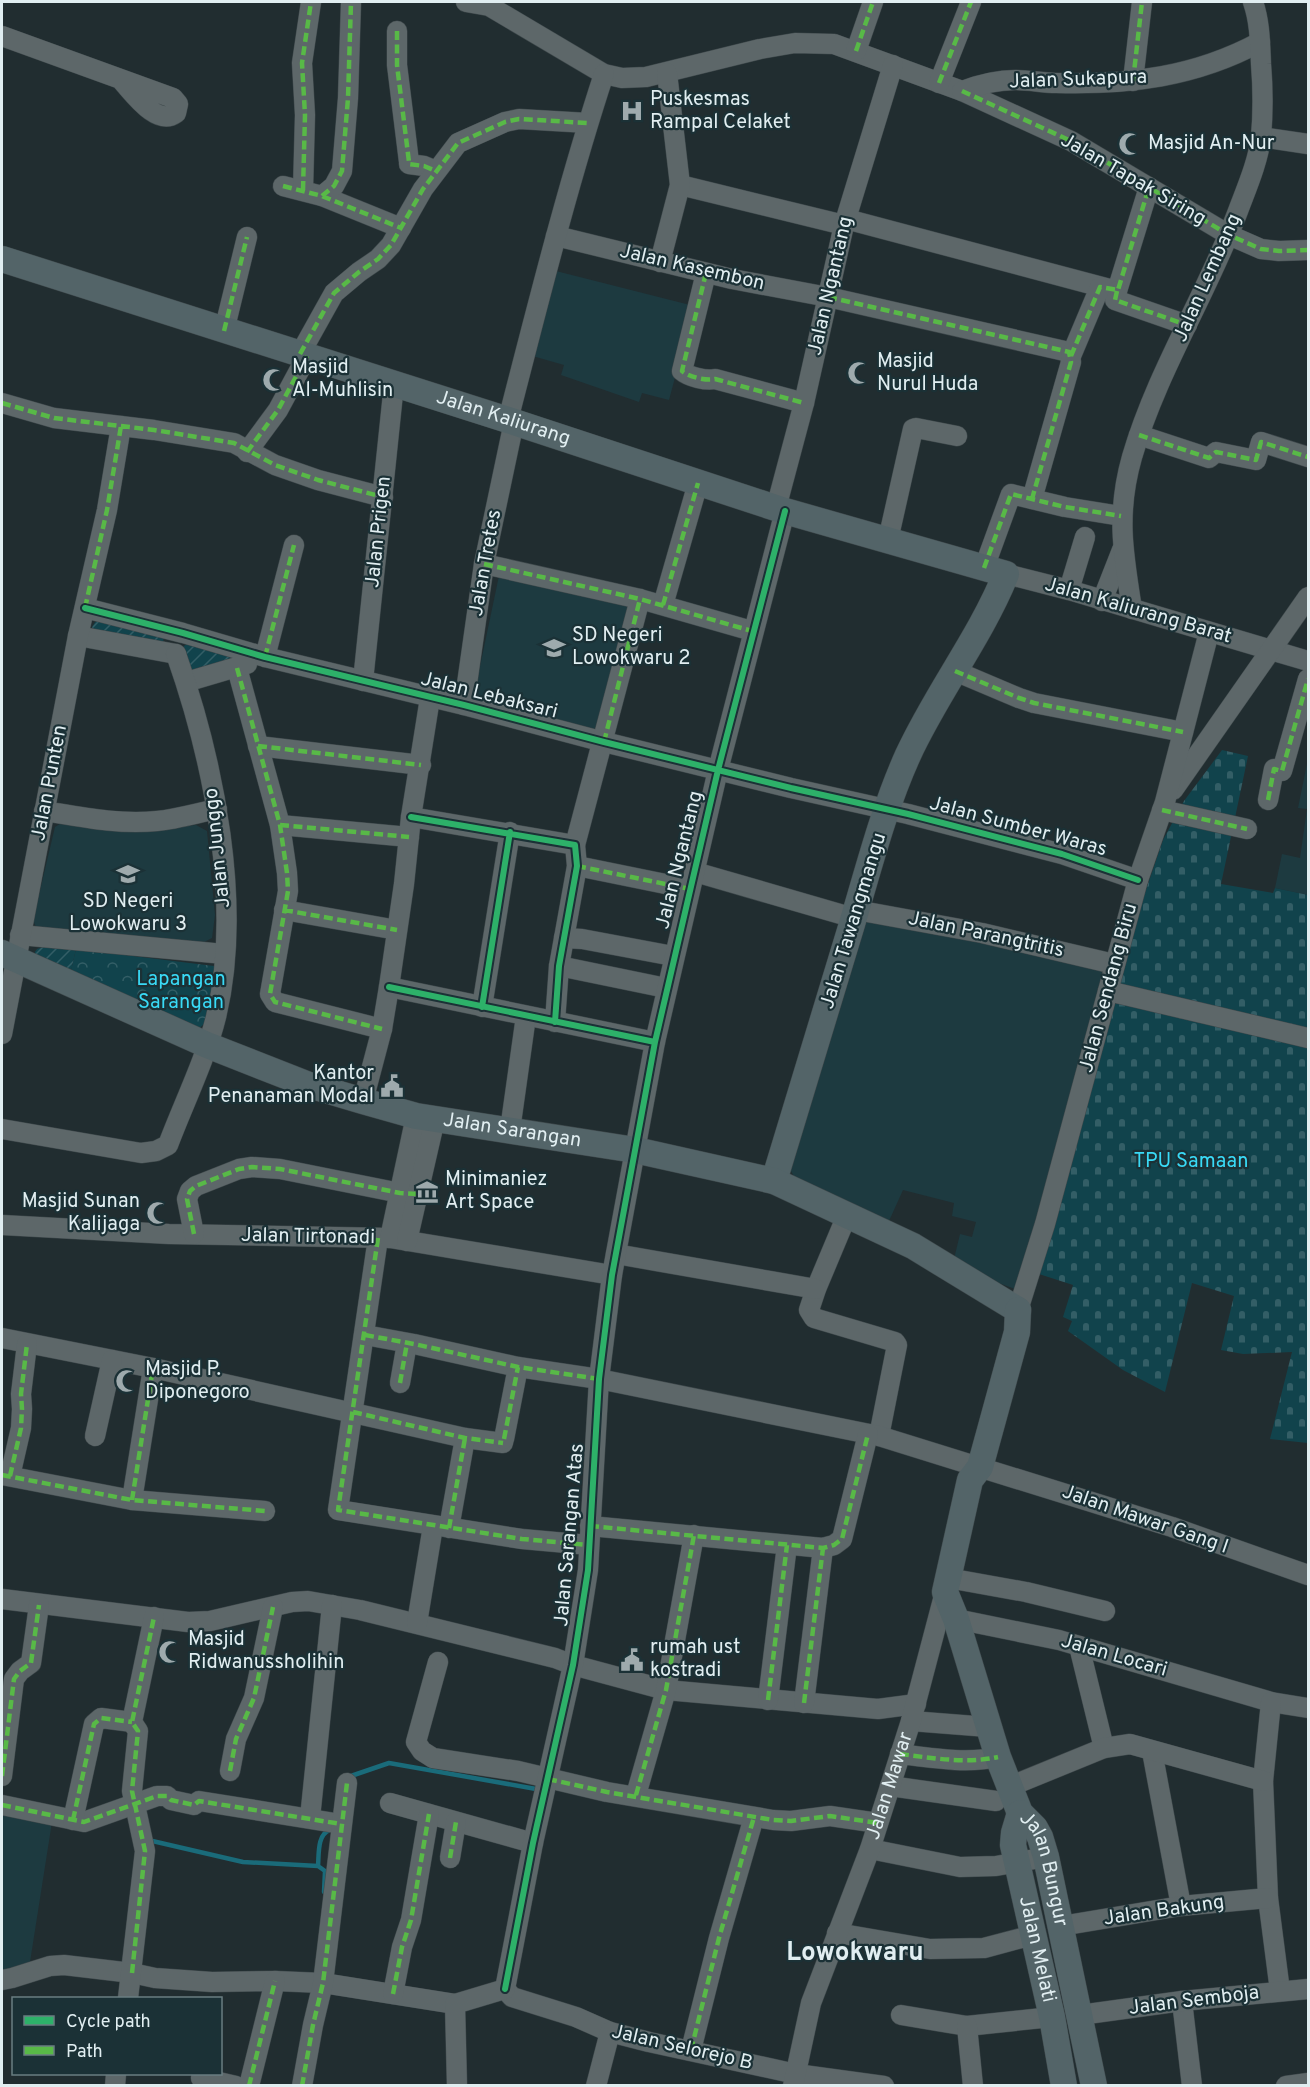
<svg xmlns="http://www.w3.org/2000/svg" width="1310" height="2087" viewBox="0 0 1310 2087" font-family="Overpass,sans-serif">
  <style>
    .built { fill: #1d3a40 }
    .cemetery { fill: url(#cemetery-stones) }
    .park { fill: url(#park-crowns) }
    .garden { fill: url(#garden-furrows) }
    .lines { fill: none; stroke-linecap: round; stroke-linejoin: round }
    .stream { stroke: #1a6b7a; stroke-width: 4.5 }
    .minor-casing { stroke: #3e484b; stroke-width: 21 }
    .major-casing { stroke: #3e484b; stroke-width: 27 }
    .minor { stroke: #5d6769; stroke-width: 20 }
    .major { stroke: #536468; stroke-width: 26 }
    .quiet { stroke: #58b947; stroke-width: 4.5; stroke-dasharray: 9 4.5; stroke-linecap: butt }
    .cycleway-casing { stroke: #1b3136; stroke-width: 10 }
    .cycleway { stroke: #2db169; stroke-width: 6 }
    .labels { text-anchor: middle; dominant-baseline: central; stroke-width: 4.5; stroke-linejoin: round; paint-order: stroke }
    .street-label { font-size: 20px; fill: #e1eef1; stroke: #1b3136 }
    .poi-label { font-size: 20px; fill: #e1eef1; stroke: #1b3136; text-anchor: start }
    .park-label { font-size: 20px; fill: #39daf6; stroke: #1b3136 }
    .district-label { font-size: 26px; font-weight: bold; fill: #e1eef1; stroke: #1b3136 }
  </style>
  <defs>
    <pattern id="cemetery-stones" width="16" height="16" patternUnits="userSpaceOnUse" patternTransform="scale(1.5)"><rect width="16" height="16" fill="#11434c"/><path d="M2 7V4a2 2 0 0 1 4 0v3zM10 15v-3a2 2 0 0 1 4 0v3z" fill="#335e66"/></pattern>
    <pattern id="park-crowns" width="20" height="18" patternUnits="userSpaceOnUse" patternTransform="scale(1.5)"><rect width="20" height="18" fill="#11434c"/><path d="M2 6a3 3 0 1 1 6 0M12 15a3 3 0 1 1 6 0" fill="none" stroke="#335e66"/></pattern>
    <pattern id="garden-furrows" width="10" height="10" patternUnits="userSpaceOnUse" patternTransform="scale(1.5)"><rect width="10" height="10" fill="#11434c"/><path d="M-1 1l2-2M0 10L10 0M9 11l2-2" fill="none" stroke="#335e66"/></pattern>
  </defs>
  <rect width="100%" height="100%" fill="#212d30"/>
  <path class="built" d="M552,270L694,306L669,400L642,393L639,402L561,375L564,365L529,355Z
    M500,571L636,600L601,733L477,702L474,695Z
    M1308,759V895L1275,888L1282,854L1300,858L1307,809L1298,808Z
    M60,824L131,832L196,825L207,831L215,915L212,938L204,942L36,927L33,920L55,827Z
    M863,920L978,940L1104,970L1018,1290L982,1277L954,1259L960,1234L972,1237L976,1222L952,1216L954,1203L903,1190L889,1221L797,1182L791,1171V1163Z
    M2,1815L52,1822L30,1962L19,1969L2,1973Z"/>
  <path class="cemetery" d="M1222,750L1248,756L1221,884L1273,893L1275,888L1308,895V1034L1117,988L1138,913L1163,840L1184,801Z
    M1114,999L1308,1045V1443L1270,1439L1292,1352L1243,1354L1221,1350L1234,1296L1192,1283L1165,1392L1123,1370L1068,1331L1072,1321L1063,1317L1073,1285L1039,1274Z"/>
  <path class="park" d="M76,949L214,966L215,970L209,1020L198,1029L70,975Z"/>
  <path class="garden" d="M96,621L164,636L163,643L94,631L92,627Z
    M187,644L238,656L190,672L182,650L184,646Z
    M45,946L76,949L70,975L35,957V952L37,949Z"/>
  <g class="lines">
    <path class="stream" d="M348,1777L389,1763L536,1789
      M148,1840L243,1862L318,1866C319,1855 317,1834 330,1830
      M318,1866L325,1871L324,1892"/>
    <g class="minor-casing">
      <g id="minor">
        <path d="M466,2L489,6L604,74L622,78L646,77L760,49L795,43L834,44L962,91L1071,141L1229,235L1261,249L1279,251L1308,250"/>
        <path d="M397,31V65L409,162V164L424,166L436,171"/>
        <path d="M2,36L173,98L178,104L176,113C157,127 134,94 122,81"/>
        <path d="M856,51L873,2"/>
        <path d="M1133,81L1142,2"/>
        <path d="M939,83L971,2"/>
        <path d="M962,91C978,85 998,80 1015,80C1029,80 1043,83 1056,83C1129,85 1195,77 1260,42"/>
        <path d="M1261,137L1308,144"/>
        <path d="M680,185L844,225"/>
        <path d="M283,186L322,196L401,228"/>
        <path d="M303,190L305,115L302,63L311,2"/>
        <path d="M322,196L334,186L342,171L348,98L351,2"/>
        <path d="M846,219L1117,291L1149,187"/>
        <path d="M556,236L732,279L828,297L1069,352L1071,362L1032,499"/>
        <path d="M660,262L680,185L667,73"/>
        <path d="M706,273L682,371C689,377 706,381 715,379L804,403"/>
        <path d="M1117,291L1115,300L1187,325"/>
        <path d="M224,331L247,237"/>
        <path d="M300,354L334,293L359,272L378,259L391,245L423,189L458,143L505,122L519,119L588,123"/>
        <path d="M1071,356L1100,287"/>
        <path d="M2,403L54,418L154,430L234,443L275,465L318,480L383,497"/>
        <path d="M508,420C538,304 567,187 604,74"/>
        <path d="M1139,435L1209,458L1216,452L1256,460L1261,442L1308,457"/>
        <path d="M247,452L278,410L307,356"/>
        <path d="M776,508L804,403L844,225L893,65"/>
        <path d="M888,540L913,429L916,428L957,436"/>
        <path d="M484,564L640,599L752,631"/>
        <path d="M984,568L1011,494L1065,507L1121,516"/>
        <path d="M1006,574L1069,590L1308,661"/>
        <path d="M1069,590L1085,537"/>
        <path d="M1102,601L1122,550"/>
        <path d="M663,605L698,483"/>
        <path d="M85,608L183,633L265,657L464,705L604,742L791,788L908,814L1062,854L1138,880"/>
        <path d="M1132,609C1123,553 1116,513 1132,457C1157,371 1207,294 1238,211C1247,187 1258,162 1261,137C1263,114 1263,88 1261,64C1260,43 1260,22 1253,2"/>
        <path d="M78,636L176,654"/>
        <path d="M265,657L294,545"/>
        <path d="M237,668L280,825L287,873L288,891L270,994L275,1002L382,1029"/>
        <path d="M955,671L1019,698L1034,703L1183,732"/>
        <path d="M363,681L394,384"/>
        <path d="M186,682L247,664"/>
        <path d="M464,705L484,564L514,422"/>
        <path d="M258,746L421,765"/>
        <path d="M1173,790L1308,597"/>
        <path d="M1268,800L1274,769L1282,771L1308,679"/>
        <path d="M1162,810L1247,829"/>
        <path d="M44,811C81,817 119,825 157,821C177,819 197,813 217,809"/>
        <path d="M411,817L575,845L577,866L559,966L555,1022"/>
        <path d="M280,825L409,837"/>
        <path d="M575,845L640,599"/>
        <path d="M577,866L690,889"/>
        <path d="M695,872L854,918"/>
        <path d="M284,910L397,930"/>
        <path d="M856,910L982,933L1114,964"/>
        <path d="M20,935L224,954"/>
        <path d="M564,938L582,939L673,956"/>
        <path d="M559,966L666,988"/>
        <path d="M389,987L655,1042"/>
        <path d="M1108,991L1308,1038"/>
        <path d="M482,1007L510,832"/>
        <path d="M2,1034L78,636L107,510L121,426"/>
        <path d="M363,1101L382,1029L389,987L404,884L411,817L430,698"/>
        <path d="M2,1129L141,1153L156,1151L168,1145C183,1105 206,1058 216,1017C243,905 214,762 176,654"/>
        <path d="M510,1130L526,1016"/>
        <path d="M847,1215L816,1289L809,1310L814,1318L895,1342L897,1345L879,1436"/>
        <path d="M2,1225L169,1234L390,1238L612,1275"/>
        <path d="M194,1234L187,1199L190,1191L196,1186L239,1169L252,1167L280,1169L400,1193L418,1194"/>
        <path d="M378,1238L338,1510L522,1539L589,1545"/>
        <path d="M390,1238L416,1116"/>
        <path d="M407,1241L435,1119"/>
        <path d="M616,1254L816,1289"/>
        <path d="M1018,1310L1045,1224L1138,880L1165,802L1209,632"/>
        <path d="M365,1335L414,1344L518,1367L599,1379L879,1436L1172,1527L1308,1575"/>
        <path d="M2,1338L153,1368L465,1438L503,1443"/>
        <path d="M400,1383L407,1343"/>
        <path d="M95,1436L112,1360"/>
        <path d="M504,1439L518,1367"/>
        <path d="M2,1475L132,1500L265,1511"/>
        <path d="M10,1476L21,1428L22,1409L21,1394L27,1344"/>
        <path d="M132,1500L153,1368"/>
        <path d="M590,1526L823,1548L834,1545L842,1539L868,1434"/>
        <path d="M449,1528L465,1438"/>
        <path d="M948,1578L1026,1592L1105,1611"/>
        <path d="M2,1599L188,1622L210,1621L292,1602L308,1601L360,1610L555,1658L573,1665L666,1690L878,1709L916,1704"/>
        <path d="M956,1619L1059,1640L1271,1702L1308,1708"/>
        <path d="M417,1623L433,1526"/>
        <path d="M1079,1646L1104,1748"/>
        <path d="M438,1662L416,1742L422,1751L433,1758L518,1771L607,1792L773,1820L791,1821L830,1816L878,1823"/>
        <path d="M768,1700L787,1545"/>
        <path d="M1271,1702L1263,1781L1268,1898L1280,1991"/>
        <path d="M804,1703L823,1548"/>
        <path d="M911,1721L988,1727"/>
        <path d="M1152,1751L1181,1906"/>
        <path d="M900,1754C932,1758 967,1764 998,1757"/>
        <path d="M230,1771L236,1739L254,1698L273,1607"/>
        <path d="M2,1776L14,1679L20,1671L31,1663L39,1605"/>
        <path d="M890,1786L996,1801"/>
        <path d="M1011,1786L1104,1748L1130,1744L1263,1781"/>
        <path d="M636,1795L666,1690L694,1535"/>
        <path d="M390,1803L533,1843"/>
        <path d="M2,1805L84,1822L157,1796H167L171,1800L194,1805L199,1801L341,1824"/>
        <path d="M310,1818L332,1605"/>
        <path d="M73,1820L94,1724L101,1718L132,1722"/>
        <path d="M870,1849L960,1867L996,1866L1046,1857"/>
        <path d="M450,1858L456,1822"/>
        <path d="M1061,1926L1181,1906L1268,1898"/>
        <path d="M837,1933L930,1949L984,1948L1033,1935"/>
        <path d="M2,1980L12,1978L50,1966L64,1965L132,1973L155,1978L212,1982L275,1981L323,1983L455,2004"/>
        <path d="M505,1989L533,1843L573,1665L588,1570L599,1379L612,1275L655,1042L718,770L785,511"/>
        <path d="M505,1989L512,1997L576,2017L610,2032L649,2042L796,2074L884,2086"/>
        <path d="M393,1994L402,1947L411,1920L429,1814"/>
        <path d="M128,1998L145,1851L132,1791L138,1731L132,1722L154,1617"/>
        <path d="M1182,2001L1192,2086"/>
        <path d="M901,2015L967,2026L1052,2017"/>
        <path d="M1080,2015L1182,2001L1308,1989"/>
        <path d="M967,2026L973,2086"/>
        <path d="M691,2050L719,1938L754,1817"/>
        <path d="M201,2078L236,2086"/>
        <path d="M115,2086L116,2074"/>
        <path d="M249,2086L275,1981"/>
        <path d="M302,2086L313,2025L323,1983L347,1783"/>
        <path d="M457,2086L455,2004L505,1989"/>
        <path d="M596,2086L610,2032"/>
        <path id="s1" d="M793,2086L811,2003L870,1849L911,1721L945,1592"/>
        <path d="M1286,2086L1308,2083"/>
      </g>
    </g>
    <g class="major-casing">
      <g id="major">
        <path id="s2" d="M2,259L508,420L785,511L1006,574C980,638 937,692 908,755C884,808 869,867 852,924C826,1009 800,1095 774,1181"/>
        <path id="s3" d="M2,953L207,1045L309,1085L363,1101L416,1116L635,1150L774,1181L913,1246L1018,1310"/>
        <path id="s4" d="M1018,1310L1017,1332L980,1467L970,1480L945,1592L956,1619L998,1757L1020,1813L1035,1828L1040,1837L1046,1857L1094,2086"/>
        <path id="s5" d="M1020,1813L1014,1833L1013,1845L1052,2017L1064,2086"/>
      </g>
    </g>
    <use href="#minor" class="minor"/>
    <use href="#major" class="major"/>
    <path class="quiet" d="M397,31V65L409,162V164L424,166L436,171
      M856,51L873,2
      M1133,81L1142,2
      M939,83L971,2
      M962,91L1071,141L1229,235L1261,249L1279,251L1308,250
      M283,186L322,196L401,228
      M303,190L305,115L302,63L311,2
      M322,196L334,186L342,171L348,98L351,2
      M706,273L682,371C689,377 706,381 715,379L804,403
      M1117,291L1115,300L1187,325
      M828,297L1069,352L1071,362L1032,499
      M224,331L247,237
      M300,354L334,293L359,272L378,259L391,245L423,189L458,143L505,122L519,119L588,123
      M1071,356L1100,287L1118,290L1149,187
      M2,403L54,418L154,430L234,443L275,465L318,480L383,497
      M1139,435L1209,458L1216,452L1256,460L1261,442L1308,457
      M247,452L278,410L307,356
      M484,564L640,599L752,631
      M984,568L1011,494L1065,507L1121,516
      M663,605L698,483
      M85,608L107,510L121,426
      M265,657L294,545
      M237,668L280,825L287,873L288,891L270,994L275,1002L382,1029
      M955,671L1019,698L1034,703L1183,732
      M604,742L640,599
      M258,746L421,765
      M1268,800L1274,769L1282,771L1308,679
      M1162,810L1247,829
      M280,825L409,837
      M577,866L690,889
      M284,910L397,930
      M194,1234L187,1199L190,1191L196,1186L239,1169L252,1167L280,1169L400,1193L418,1194
      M378,1238L338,1510L522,1539L589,1545
      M365,1335L414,1344L518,1367L599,1379
      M400,1383L407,1343
      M353,1412L465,1438L503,1443
      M504,1439L518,1367
      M2,1475L132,1500L265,1511
      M10,1476L21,1428L22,1409L21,1394L27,1344
      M132,1500L153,1368
      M590,1526L823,1548L834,1545L842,1539L868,1434
      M449,1528L465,1438
      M768,1700L787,1545
      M804,1703L823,1548
      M900,1754C932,1758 967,1764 998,1757
      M230,1771L236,1739L254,1698L273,1607
      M2,1776L14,1679L20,1671L31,1663L39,1605
      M548,1779L607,1792L773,1820L791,1821L830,1816L878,1823
      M636,1795L666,1690L694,1535
      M2,1805L84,1822L157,1796H167L171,1800L194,1805L199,1801L341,1824
      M73,1820L94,1724L101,1718L132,1722
      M450,1858L456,1822
      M132,1973L145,1851L132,1791L138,1731L132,1722L154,1617
      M393,1994L402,1947L411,1920L429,1814
      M691,2050L719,1938L754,1817
      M249,2086L275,1981
      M302,2086L313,2025L323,1983L347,1783"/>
    <g class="cycleway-casing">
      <path id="cycleway" d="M85,608L183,633L265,657L464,705L604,742L791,788L908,814L1062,854L1138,880
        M411,817L575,845L577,866L559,966L555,1022
        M389,987L655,1042
        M482,1007L510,832
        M505,1989L533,1843L573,1665L588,1570L599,1379L612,1275L655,1042L718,770L785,511"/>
    </g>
    <use href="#cycleway" class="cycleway"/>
  </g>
  <defs>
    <g id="hospital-bare" transform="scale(1.8)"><path d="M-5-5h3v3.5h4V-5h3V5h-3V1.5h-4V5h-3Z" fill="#9eaaad" stroke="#1b3136" stroke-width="2.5" paint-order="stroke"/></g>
    <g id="mosque-bare" transform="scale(1.8)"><path d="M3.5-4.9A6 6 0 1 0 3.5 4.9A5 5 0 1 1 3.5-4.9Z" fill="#9eaaad" stroke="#1b3136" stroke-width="2.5" paint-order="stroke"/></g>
    <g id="school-bare" transform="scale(1.8)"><path d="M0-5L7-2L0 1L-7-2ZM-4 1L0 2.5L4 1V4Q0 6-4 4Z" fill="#9eaaad" stroke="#1b3136" stroke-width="2.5" paint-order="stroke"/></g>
    <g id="civic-bare" transform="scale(1.8)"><path d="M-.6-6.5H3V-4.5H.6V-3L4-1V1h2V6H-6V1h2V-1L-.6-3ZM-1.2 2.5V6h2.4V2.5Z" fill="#9eaaad" stroke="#1b3136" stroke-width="2.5" paint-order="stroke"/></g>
    <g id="museum-bare" transform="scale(1.8)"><path d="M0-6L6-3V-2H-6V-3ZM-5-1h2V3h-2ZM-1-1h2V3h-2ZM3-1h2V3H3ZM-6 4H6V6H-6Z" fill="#9eaaad" stroke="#1b3136" stroke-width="2.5" paint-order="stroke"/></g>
  </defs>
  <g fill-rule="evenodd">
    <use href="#hospital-bare" x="632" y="111"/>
    <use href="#mosque-bare" x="1130" y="144"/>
    <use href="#mosque-bare" x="859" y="373"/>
    <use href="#mosque-bare" x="274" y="380"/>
    <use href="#school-bare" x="554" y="648"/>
    <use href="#school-bare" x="128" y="874"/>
    <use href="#civic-bare" x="392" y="1086"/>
    <use href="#museum-bare" x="427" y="1192"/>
    <use href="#mosque-bare" x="158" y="1213"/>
    <use href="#mosque-bare" x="127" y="1381"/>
    <use href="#mosque-bare" x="170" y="1652"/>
    <use href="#civic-bare" x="632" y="1660"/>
  </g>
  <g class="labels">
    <g class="street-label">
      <text transform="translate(1078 80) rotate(-2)">Jalan Sukapura</text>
      <text transform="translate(1133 180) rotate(30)">Jalan Tapak Siring</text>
      <text transform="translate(692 268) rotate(13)">Jalan Kasembon</text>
      <text transform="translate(1208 278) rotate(-66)">Jalan Lembang</text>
      <text transform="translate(831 286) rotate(-77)">Jalan Ngantang</text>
      <text stroke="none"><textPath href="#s2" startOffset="526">Jalan Kaliurang</textPath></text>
      <text transform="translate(379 532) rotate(-84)">Jalan Prigen</text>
      <text transform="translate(486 563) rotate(-80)">Jalan Tretes</text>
      <text transform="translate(1138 611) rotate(16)">Jalan Kaliurang Barat</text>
      <text transform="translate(489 696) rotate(14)">Jalan Lebaksari</text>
      <text transform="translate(50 783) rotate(-79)">Jalan Punten</text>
      <text transform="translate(1018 827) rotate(15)">Jalan Sumber Waras</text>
      <text transform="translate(218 848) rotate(-96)">Jalan Junggo</text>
      <text transform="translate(680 860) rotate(-76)">Jalan Ngantang</text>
      <text transform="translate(854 921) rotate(-73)">Jalan Tawangmangu</text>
      <text transform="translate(986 935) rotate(12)">Jalan Parangtritis</text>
      <text transform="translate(1109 988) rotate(-75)">Jalan Sendang Biru</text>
      <text stroke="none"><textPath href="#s3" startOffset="543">Jalan Sarangan</textPath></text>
      <text transform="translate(308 1237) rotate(1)">Jalan Tirtonadi</text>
      <text transform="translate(1145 1520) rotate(19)">Jalan Mawar Gang I</text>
      <text transform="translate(570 1535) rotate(-85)">Jalan Sarangan Atas</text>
      <text transform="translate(1114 1656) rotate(16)">Jalan Locari</text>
      <text stroke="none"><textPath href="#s1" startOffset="316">Jalan Mawar</textPath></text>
      <text stroke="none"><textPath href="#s4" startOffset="590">Jalan Bungur</textPath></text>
      <text transform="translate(1164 1911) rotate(-8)">Jalan Bakung</text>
      <text stroke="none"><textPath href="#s5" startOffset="140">Jalan Melati</textPath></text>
      <text transform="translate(1194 2001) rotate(-7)">Jalan Semboja</text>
      <text transform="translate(682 2048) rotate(13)">Jalan Selorejo B</text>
    </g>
    <g class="poi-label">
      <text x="650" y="100">Puskesmas<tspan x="650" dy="23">Rampal Celaket</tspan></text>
      <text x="1148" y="144">Masjid An-Nur</text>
      <text x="877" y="362">Masjid<tspan x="877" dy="23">Nurul Huda</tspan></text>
      <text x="292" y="368">Masjid<tspan x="292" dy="23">Al-Muhlisin</tspan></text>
      <text x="572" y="636">SD Negeri<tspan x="572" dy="23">Lowokwaru 2</tspan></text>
      <text x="128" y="902" text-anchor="middle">SD Negeri<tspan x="128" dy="23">Lowokwaru 3</tspan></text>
      <text x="374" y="1074" text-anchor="end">Kantor<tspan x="374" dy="23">Penanaman Modal</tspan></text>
      <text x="445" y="1180">Minimaniez<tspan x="445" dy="23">Art Space</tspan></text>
      <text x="140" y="1202" text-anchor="end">Masjid Sunan<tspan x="140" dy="23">Kalijaga</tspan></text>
      <text x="145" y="1370">Masjid P.<tspan x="145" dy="23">Diponegoro</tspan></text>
      <text x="188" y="1640">Masjid<tspan x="188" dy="23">Ridwanussholihin</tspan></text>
      <text x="650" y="1648">rumah ust<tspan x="650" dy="23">kostradi</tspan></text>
    </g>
    <g class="park-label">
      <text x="181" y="980">Lapangan<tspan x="181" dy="23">Sarangan</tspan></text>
      <text x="1191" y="1162">TPU Samaan</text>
    </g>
    <g class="district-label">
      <text x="855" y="1953">Lowokwaru</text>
    </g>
  </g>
  <rect width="1310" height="2087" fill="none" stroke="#e1eef1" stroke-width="6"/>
  <rect x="12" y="1997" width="210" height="78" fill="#1b3136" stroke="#6a7d81" stroke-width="1.5"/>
  <rect x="24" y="2016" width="30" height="9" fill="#2db169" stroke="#6a7d81" stroke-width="1.5"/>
  <text x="66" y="2027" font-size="18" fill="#e1eef1">Cycle path</text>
  <rect x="24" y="2046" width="30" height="9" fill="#58b947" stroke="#6a7d81" stroke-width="1.5"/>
  <text x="66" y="2057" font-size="18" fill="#e1eef1">Path</text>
</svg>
